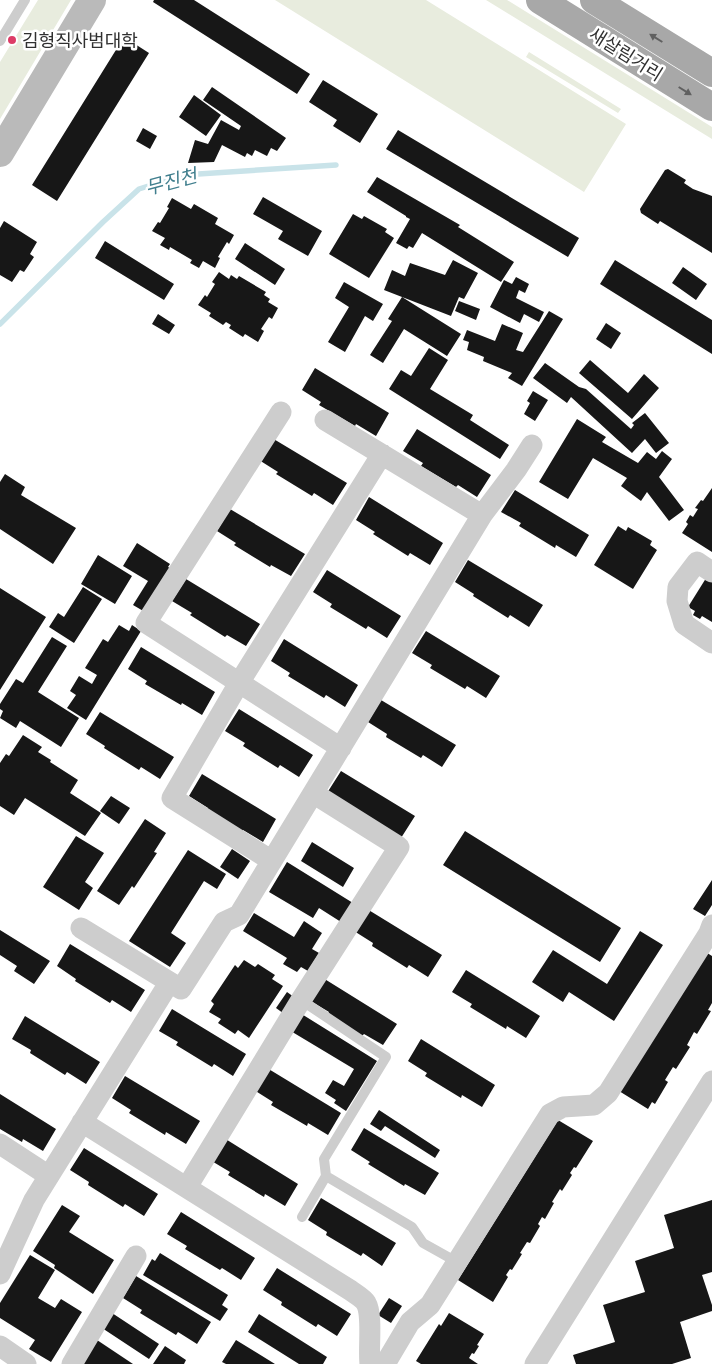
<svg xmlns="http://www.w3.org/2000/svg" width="712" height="1364" viewBox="0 0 712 1364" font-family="'Space Grotesk','Noto Sans KR',sans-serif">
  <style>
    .green { fill: #e8ecde }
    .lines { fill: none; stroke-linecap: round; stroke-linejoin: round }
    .stream { stroke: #c9e3e9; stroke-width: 5.5 }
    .building { fill: #171717 }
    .lane { stroke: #cdcdcd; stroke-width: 10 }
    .street { stroke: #cdcdcd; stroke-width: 21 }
    .secondary { stroke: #bababa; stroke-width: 28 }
    .primary { stroke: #a8a8a8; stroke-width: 28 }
    .oneway { fill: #606060 }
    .poi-dot { fill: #dd3c67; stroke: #fff; stroke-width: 2 }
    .labels { text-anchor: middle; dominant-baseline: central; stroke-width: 5; stroke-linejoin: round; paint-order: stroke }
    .poi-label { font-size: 18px; fill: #303030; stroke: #fff; text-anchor: start }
    .street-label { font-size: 18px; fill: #303030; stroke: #fff }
    .water-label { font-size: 19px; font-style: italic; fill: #417f8e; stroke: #fff }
  </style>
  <rect width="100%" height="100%" fill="#fff"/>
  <path class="green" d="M38,0H71L0,119V62Z
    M275,0H426L626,124L584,192Z
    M486,0H507L712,127V139Z
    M529,52L621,109L618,113L526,57Z"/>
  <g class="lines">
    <path class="stream" d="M0,324L103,222L139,189L183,175L336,165"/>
  </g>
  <path class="building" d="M154,0H194L310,74L297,94L153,2Z
    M124,37L149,53L57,201L32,185Z
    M323,80L378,114L360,143L333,126L337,120L309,102Z
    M212,87L286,138L277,151L271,148L267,156L255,150L252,156L247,153L245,157L222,145L214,162L188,163L195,140L208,144L221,120L239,130L241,126L203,100Z
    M194,95L221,115L206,136L179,117Z
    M143,128L157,136L150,149L136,141Z
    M398,130L579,238L568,257L386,149Z
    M668,169L686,180L684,183L693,189L712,196V253L660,221L658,224L641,213L640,209L665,170Z
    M377,177L460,225L458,227L514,262L501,282L422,233L413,248L409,246L407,249L396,243L410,219L406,217V216L367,192Z
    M263,197L322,231L308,256L278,239L283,231L253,214Z
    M172,198L191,209L194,204L218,218L215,224L234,235L229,244L227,242L218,257L220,258L215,268L203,261L199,268L190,263L192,260L170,247L169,250L160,245L165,238L152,231L158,222L160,223L169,208L167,207Z
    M353,214L362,219L364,216L387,229L385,232L394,238L369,278L329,254Z
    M4,221L37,242L30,254L34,257L24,272L20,270L12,282L0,275V228Z
    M105,241L174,284L164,300L95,258Z
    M245,243L285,269L275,285L235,259Z
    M453,260L478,273L464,299L459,297L451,316L384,290L392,270L405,276L410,263L445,275Z
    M615,260L712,320V354L600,284Z
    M683,267L707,284L696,300L672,283Z
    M219,272L229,279L231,275L237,279L239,276L266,292L264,295L270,299L268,302L278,308L272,319L269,317L261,329L264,331L258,342L245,334L243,337L229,328L231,325L226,322L223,325L209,316L211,313L198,305L205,295L207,297L215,284L212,282Z
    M516,277L529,284L525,293L519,290L516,298L544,312L539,322L524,314L520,323L490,307L504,280L512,284Z
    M344,282L383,304L373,321L365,316L345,352L328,342L349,307L335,298Z
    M402,297L461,334L447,356L404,329L383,363L370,355L392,321L388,319Z
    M459,301L480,309L476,320L455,311Z
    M549,311L563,319L522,386L508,378L512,373L483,361L484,357L467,350L469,342L463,340L467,330L495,341L502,324L523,333L516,350L523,352Z
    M158,314L175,325L169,334L152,324Z
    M606,323L621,333L611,349L596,339Z
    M429,348L448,360L430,389L473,415L470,420L509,445L500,459L389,389L401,370L411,376Z
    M590,360L628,393L644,374L659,388L632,419L579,373Z
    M545,363L579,387L586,389L631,429L634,425L632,423L645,413L669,443L656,453L645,439L632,453L571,397L567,403L533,378Z
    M315,368L389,413L376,436L356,424L355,426L319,405L321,402L302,390Z
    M533,391L548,400L535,421L524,414L530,403L527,401Z
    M577,419L606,437L602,442L638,463L647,452L656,459L662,451L672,459L659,477L684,510L669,521L647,492L641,501L621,486L627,478L593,458L568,499L539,482Z
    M417,429L491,475L477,497L458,485L456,487L421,466L423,463L403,451Z
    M272,438L347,483L333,505L314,493L312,496L276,474L278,472L259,460Z
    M5,474L25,487L21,495L76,528L53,564L0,529V482Z
    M712,488V552L682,533L688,524L686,522L690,515L693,517L698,509L695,508L701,500L703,501Z
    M515,490L589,535L576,557L556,545L555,548L519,526L521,523L501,512Z
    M369,497L443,543L430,565L410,553L408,556L373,534L375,532L356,520Z
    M230,509L305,554L291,576L271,565L270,567L234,545L236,543L217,531Z
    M618,526L626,531L628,527L652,541L650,545L657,550L633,589L594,565Z
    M137,543L170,564L168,567L172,569L145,612L133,605L148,581L123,566Z
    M98,555L132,576L115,604L81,584Z
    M468,560L543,605L529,627L510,615L508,618L473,596L474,594L455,582Z
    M327,570L401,616L387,638L368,626L366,629L330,607L332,604L313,592Z
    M708,575L712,578V622L702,616L700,619L693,615L695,611L688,607Z
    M186,579L260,624L246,646L227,635L225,637L190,615L192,613L172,601Z
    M83,587L102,599L74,643L49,627L58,613L64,617Z
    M0,588L46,617L0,690Z
    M119,625L129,631L132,625L141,631L86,720L67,708L76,695L70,691L79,676L92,684L97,675L85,668L103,639L108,642Z
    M426,631L500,676L486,698L467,686L465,689L430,668L432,665L412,653Z
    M52,637L67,646L38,692L79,718L61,747L20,721L16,728L0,718L3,711L0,709V704L16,679L23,683Z
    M284,639L358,685L345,707L326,695L324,698L288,676L290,673L271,661Z
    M141,647L215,692L202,715L182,703L181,705L145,684L147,681L128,669Z
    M381,700L456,745L442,767L423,755L421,758L386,737L387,734L368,722Z
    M239,709L313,755L299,777L280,765L278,768L243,746L245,743L225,731Z
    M100,712L174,757L160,779L141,767L139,770L104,748L105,746L86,734Z
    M23,735L42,747L38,752L51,760L50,762L78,780L70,793L101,813L85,836L25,798L14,815L0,806V763L6,754L9,756Z
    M341,771L415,816L401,838L327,793Z
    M202,774L276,819L263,842L243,830L242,832L207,811L208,808L189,796Z
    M111,796L130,808L119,824L100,811Z
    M145,819L166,833L154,852L157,853L134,888L132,886L119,905L97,891Z
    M465,831L621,928L600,962L443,865Z
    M76,836L104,853L85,882L93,888L79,910L43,887Z
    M312,842L354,868L343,887L301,861Z
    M232,849L250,861L238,879L220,867Z
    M188,850L226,874L217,889L204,881L171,933L186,943L170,967L129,941Z
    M287,862L353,903L341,922L319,908L313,918L269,892Z
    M712,880V905L705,916L693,909Z
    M367,909L442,955L428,977L409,965L407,968L372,946L373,943L354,931Z
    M254,913L294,937L304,921L322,933L312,949L319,953L308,971L301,967L297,972L283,964L287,958L243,931Z
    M0,930L50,961L34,984L14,971L17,966L0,955Z
    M640,931L663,945L614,1021L569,992L563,1002L532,982L553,950L607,984Z
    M70,944L145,990L131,1012L112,1000L110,1003L75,981L76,979L57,966Z
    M704,951L712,956V1003L708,1010L711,1011L697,1034L694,1032L687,1045L690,1047L676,1069L673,1067L665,1080L668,1082L655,1104L652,1102L648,1109L619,1091Z
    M244,960L255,967L258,964L275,975L272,979L283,986L249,1038L238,1030L235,1034L218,1023L221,1019L209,1012L214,1004L211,1001L235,965L238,968Z
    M466,970L540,1016L526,1038L507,1026L506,1029L470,1007L472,1004L452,992Z
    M323,978L397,1024L383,1045L364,1034L362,1036L327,1015L329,1012L309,1000Z
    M287,992L298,1000L287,1016L276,1008Z
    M172,1009L246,1054L233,1076L214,1064L212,1067L176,1045L178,1042L159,1031Z
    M300,1013L377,1061L346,1111L334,1103L336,1100L325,1093L333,1080L344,1086L354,1069L289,1030Z
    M25,1016L100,1062L86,1084L67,1072L65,1075L30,1053L31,1050L12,1039Z
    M421,1039L495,1085L482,1107L462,1095L461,1098L425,1076L427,1073L408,1061Z
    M267,1068L341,1113L328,1135L308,1123L307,1126L271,1105L273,1102L254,1090Z
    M125,1076L200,1121L186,1144L166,1132L165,1135L129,1113L131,1110L112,1098Z
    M0,1094L56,1129L43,1151L23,1139L22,1142L0,1129Z
    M379,1110L440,1150L435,1158L385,1126L381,1131L370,1124Z
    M558,1120L593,1141L576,1168L574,1167L570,1173L572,1175L562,1191L560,1189L552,1202L554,1203L545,1219L542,1217L538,1224L540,1226L530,1243L527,1242L520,1253L522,1254L512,1270L510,1269L506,1275L508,1277L493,1302L458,1280Z
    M364,1128L439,1173L425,1195L405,1184L404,1186L368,1164L370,1162L351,1150Z
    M224,1138L298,1184L285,1206L265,1194L264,1197L228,1175L230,1172L210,1160Z
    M84,1148L158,1194L144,1216L125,1204L123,1207L88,1185L89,1182L70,1170Z
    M321,1198L396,1243L382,1266L363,1253L361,1256L326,1235L327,1232L308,1220Z
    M712,1200V1272L702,1275L712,1305V1311L680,1322L691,1358L672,1364H576L573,1355L615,1342L603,1305L645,1292L635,1261L674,1248L664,1215Z
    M62,1205L80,1216L69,1232L114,1260L93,1294L54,1268L55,1265L33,1251Z
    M181,1212L255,1258L241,1280L222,1268L220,1270L185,1249L187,1246L167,1234Z
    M160,1253L228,1295L222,1305L228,1309L220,1321L143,1275L152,1259L155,1261Z
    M30,1255L55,1270L38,1298L55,1308L61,1299L82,1312L51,1362L29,1349L35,1340L0,1318V1303Z
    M277,1268L351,1314L337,1336L318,1324L316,1327L281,1305L282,1302L263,1290Z
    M136,1276L211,1322L197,1344L178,1332L176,1335L140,1313L142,1310L123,1298Z
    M389,1298L402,1306L391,1323L378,1315Z
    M112,1313L159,1344L149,1359L102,1328Z
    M449,1313L484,1334L477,1345L479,1346L474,1354L472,1353L469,1358L478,1364H421L416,1361L439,1324L441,1326Z
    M259,1314L327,1357L323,1364H299L248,1332Z
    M97,1340L133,1364H84L82,1363Z
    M236,1340L275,1364H226L222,1362Z
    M165,1346L186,1360L184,1364H153Z"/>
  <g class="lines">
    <path class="lane" d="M0,41L25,0
      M301,1000L386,1057L324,1159L326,1176
      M302,1217L326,1176L412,1227L423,1243L457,1262"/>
    <path class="street" d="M281,412L146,623L341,748
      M325,420L482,515
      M712,572L697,562L678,587L677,601L684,624L712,643
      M272,861L172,798L239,683L382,454
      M81,928L181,989L224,922L239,915L482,515L516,470L532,445
      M82,1122L350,1290C355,1294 363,1298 366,1303C373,1315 368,1349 370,1364
      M0,1144L49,1176
      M187,1187L301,1000L399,847L313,793
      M0,1274L34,1200L169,983
      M0,1346L26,1364
      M72,1364L136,1256
      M385,1364L410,1322L430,1305L550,1114L563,1107L594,1105L608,1093L709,933L712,925
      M535,1364L712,1081"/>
    <path class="secondary" d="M0,153L92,0"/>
    <path class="primary" d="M540,0L712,107
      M594,0L712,73"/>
  </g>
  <defs><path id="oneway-solid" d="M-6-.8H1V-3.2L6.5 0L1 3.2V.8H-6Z" transform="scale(1.25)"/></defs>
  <g class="oneway">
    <use href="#oneway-solid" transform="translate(656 38) rotate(-148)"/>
    <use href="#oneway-solid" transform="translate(685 91) rotate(32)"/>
  </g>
  <circle class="poi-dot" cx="12" cy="40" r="5"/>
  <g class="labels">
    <g class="poi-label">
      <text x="22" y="40">김형직사범대학</text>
    </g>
    <g class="street-label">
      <text transform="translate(626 54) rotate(32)">새살림거리</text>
    </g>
    <g class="water-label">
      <text transform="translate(171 182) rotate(-15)">무진천</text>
    </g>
  </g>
</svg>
